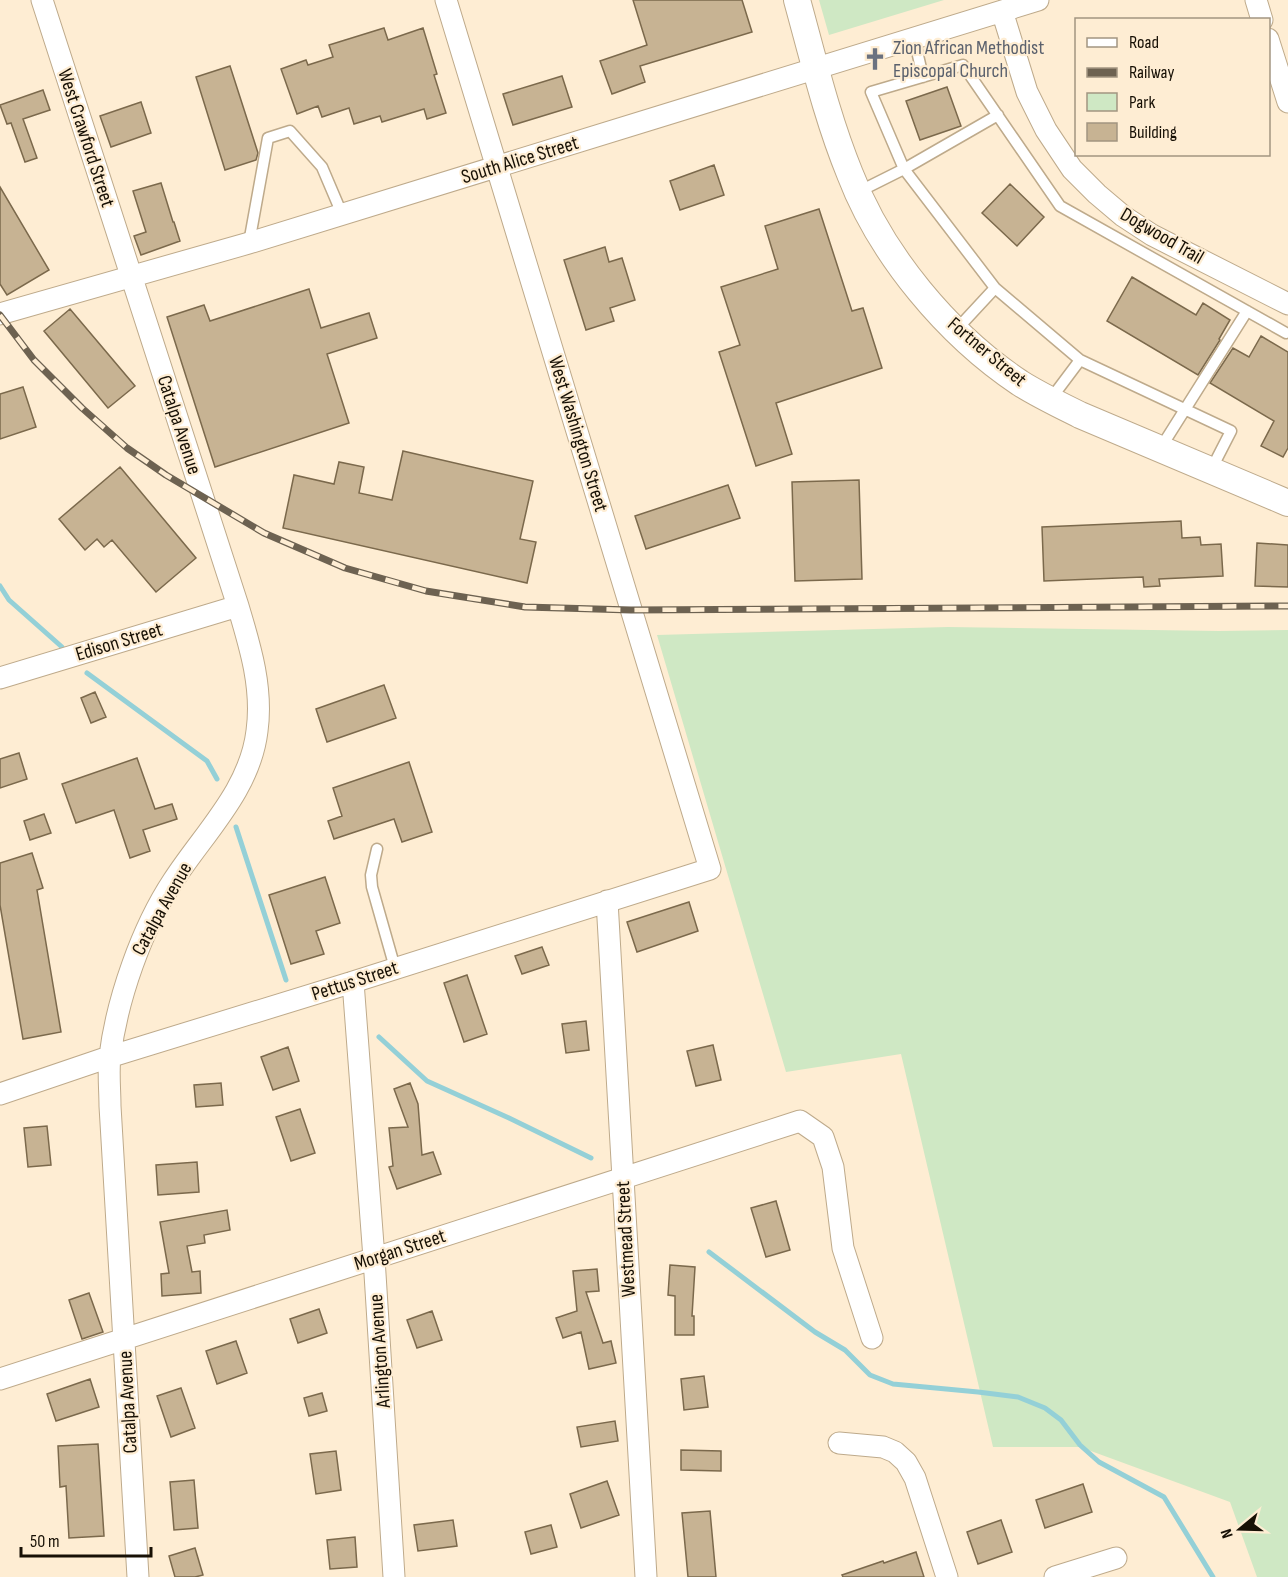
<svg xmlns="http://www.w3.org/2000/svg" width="1288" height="1577" viewBox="0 0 1288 1577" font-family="'Sofia Sans Condensed',sans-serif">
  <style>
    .green { fill: #cfe8c4 }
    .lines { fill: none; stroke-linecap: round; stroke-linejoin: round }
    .stream { stroke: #94d0d7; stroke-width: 5 }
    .building { fill: #c7b393; stroke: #7b694c; stroke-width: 1.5 }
    .service-casing { stroke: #beaa8b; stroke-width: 13 }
    .minor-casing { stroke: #beaa8b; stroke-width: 23 }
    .tertiary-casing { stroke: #beaa8b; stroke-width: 28 }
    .service { stroke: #fff; stroke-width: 10 }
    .minor { stroke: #fff; stroke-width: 21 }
    .tertiary { stroke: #fff; stroke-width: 26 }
    .rail-casing { stroke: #6d6251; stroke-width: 7 }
    .rail { stroke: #feedd3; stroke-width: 4.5; stroke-dasharray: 14; stroke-linecap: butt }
    .labels { text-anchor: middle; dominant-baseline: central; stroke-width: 4.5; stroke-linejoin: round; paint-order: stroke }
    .worship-label { font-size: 20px; fill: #5b616d; stroke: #feedd3; text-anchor: start }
    .street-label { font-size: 20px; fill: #171005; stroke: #feedd3 }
  </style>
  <rect width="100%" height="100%" fill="#feedd3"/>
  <path class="green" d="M819,0H944L829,35Z
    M948,627L1219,631L1288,630V1577H1257L1230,1502L1080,1447H993L901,1054L786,1072L657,635Z"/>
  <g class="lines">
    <path class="stream" d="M0,586L9,600L62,647
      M87,673L207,761L217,779
      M236,827L286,980
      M379,1037L427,1081L509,1118L591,1158
      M709,1252L815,1332L845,1350L870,1375L893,1384L978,1392L1018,1397L1045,1408L1061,1420L1080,1445L1099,1462L1164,1497L1213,1577"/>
  </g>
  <path class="building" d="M633,0H742L752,32L640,66L645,82L612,94L600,61L647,45Z
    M384,28L388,40L423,28L437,74L434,75L446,113L427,119L424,109L382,122L380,116L354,124L349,108L322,117L318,106L297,114L281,69L306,60L308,65L333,57L329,45Z
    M230,66L258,153L256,160L225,170L196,77Z
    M562,76L572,107L513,125L503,94Z
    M947,87L961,126L920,140L906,101Z
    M43,90L50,110L23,119L37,158L25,162L11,123L7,124L0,105Z
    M141,102L151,133L111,147L100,116Z
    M714,165L724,195L680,210L670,181Z
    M161,183L173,222H174L180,241L141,255L134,236L146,232L133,191Z
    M1010,184L1044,217L1017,246L982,213Z
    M0,187L49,270L7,295L0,284Z
    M819,209L852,311L863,308L882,368L776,403L792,454L756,466L719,352L740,345L721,287L778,269L765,226Z
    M605,247L609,262L622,258L635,300L610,308L614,321L586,330L564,260Z
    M1132,277L1196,315L1203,303L1230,320L1219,339L1220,340L1198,375L1107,321Z
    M309,289L321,328L369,313L377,338L327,354L349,423L215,467L167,317L204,305L210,321Z
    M70,309L135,386L108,408L44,331Z
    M1261,336L1288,352V448L1283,457L1261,446L1274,421L1210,383L1233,348L1249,357Z
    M23,387L36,427L0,439V394Z
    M403,451L533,481L520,539L536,542L527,583L283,528L294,475L334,484L339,462L364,467L359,493L392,500Z
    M120,467L196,558L156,592L112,540L104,547L97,539L85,550L59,519Z
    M859,480L862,579L795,581L792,482Z
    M728,485L740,518L646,549L635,516Z
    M1181,521L1182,538L1200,537L1201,545L1221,544L1223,576L1159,579L1160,586L1144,587L1143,577L1044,581L1042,527Z
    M1257,543L1288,545V587L1255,586Z
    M384,685L396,718L327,742L316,709Z
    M95,692L106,717L91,723L81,698Z
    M19,753L27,779L0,788V759Z
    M137,758L155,809L172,804L177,819L143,830L150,851L130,858L114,810L76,823L62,784Z
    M409,762L432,832L402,842L394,819L334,839L328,821L342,816L333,788Z
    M44,814L51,833L30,840L24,821Z
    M32,853L43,888L37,890L61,1032L23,1039L0,905V863Z
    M325,877L340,923L316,931L324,954L291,964L269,895Z
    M689,902L698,931L637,952L627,922Z
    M542,947L549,965L522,974L515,956Z
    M467,975L487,1034L464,1042L444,983Z
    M586,1021L589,1050L566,1053L562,1024Z
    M713,1045L721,1080L696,1086L687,1051Z
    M288,1047L299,1081L273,1090L261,1057Z
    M221,1083L223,1105L196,1107L194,1085Z
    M410,1083L418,1104L422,1155L433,1152L441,1174L397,1189L389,1167L393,1166L389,1128L408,1127L394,1089Z
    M300,1109L315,1153L291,1161L276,1117Z
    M47,1126L51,1165L28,1167L24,1128Z
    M197,1162L199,1192L158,1195L156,1165Z
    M776,1201L790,1250L766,1257L751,1208Z
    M227,1210L230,1230L204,1235L205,1243L187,1246L192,1272L200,1271L201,1293L162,1296L161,1274L169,1273L160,1222Z
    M670,1265L695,1267L692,1316H694V1335H675V1296L668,1295Z
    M597,1269L599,1291L586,1292L603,1343L611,1341L616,1363L589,1369L581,1332L563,1338L556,1318L577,1311L573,1271Z
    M89,1293L103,1332L82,1339L69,1300Z
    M319,1309L327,1333L298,1343L290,1319Z
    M432,1311L442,1340L417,1348L407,1320Z
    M236,1341L247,1373L217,1384L206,1351Z
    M704,1376L708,1407L684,1410L681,1379Z
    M90,1379L99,1407L56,1421L47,1394Z
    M181,1388L195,1428L171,1437L157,1396Z
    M322,1393L327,1411L309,1416L304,1398Z
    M615,1421L618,1441L581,1447L577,1427Z
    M98,1444L104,1536L69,1538L66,1486L60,1487L58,1446Z
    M681,1450L721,1451V1471L681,1470Z
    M336,1451L341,1490L316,1494L310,1454Z
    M194,1480L198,1528L174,1530L170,1482Z
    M607,1481L619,1515L581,1528L570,1494Z
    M1083,1484L1092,1512L1045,1528L1036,1500Z
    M710,1511L716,1577H688L682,1513Z
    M453,1520L457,1546L418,1551L414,1525Z
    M1001,1520L1012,1552L978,1564L967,1532Z
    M551,1525L557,1547L531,1554L525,1532Z
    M355,1537L357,1567L330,1569L327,1540Z
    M195,1548L203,1575L195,1577H175L169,1556Z
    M916,1552L924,1577H843L842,1575L883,1561L884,1563Z"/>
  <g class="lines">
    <g class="service-casing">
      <path id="service" d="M914,38L923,77
        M858,192L904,169L998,115
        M249,243L268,138L290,131L322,167L342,214
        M957,329L995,288
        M1050,400L1080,360
        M1160,449L1247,311
        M1211,470L1231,431L1080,360L995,288L904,169L871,92L963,65L1060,206L1286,333
        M377,849L371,875L372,887L395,968"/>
    </g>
    <g class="minor-casing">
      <path id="minor" d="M42,0L238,606C250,646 263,688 257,731C250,790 204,833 173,881C142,928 117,999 110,1056C108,1072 110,1090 110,1106L138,1577
        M1256,0L1262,20
        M1002,11L1027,92L1046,130L1072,169L1097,194L1123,216L1152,235L1288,304
        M1268,39L1288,102
        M0,314L249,243L1038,0
        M0,678L238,606
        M607,901L646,1577
        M353,982L374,1258L394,1577
        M0,1094L109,1057L353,982L710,869L446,0
        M0,1379L800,1121L823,1137L833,1167L843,1248L872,1338
        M839,1443L883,1447L895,1452L906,1462L915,1478L947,1577
        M1055,1577L1116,1558"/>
    </g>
    <g class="tertiary-casing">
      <path id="tertiary" d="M797,0C813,58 827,118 850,174C881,255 948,335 1020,383C1039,395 1060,405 1080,415L1288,503"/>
    </g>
    <use href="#service" class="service"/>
    <use href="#minor" class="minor"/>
    <use href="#tertiary" class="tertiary"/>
    <g class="rail-casing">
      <path id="rail" d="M0,315L34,360L82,408L127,448L166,475L264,533L345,568L426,591L525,607L631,610L1288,606"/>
    </g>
    <use href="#rail" class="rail"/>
  </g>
  <defs>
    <g id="church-bare" transform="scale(1.8)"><path d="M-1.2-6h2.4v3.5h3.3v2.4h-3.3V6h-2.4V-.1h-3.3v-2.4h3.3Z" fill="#6b7280" stroke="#feedd3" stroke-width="2.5" paint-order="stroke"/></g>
  </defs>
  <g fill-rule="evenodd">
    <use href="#church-bare" x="875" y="59"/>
  </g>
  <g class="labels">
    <g class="worship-label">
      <text x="893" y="48">Zion African Methodist<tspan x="893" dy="23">Episcopal Church</tspan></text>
    </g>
    <g class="street-label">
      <text transform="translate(86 138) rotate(72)">West Crawford Street</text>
      <text transform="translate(520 160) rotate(-17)">South Alice Street</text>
      <text transform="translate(1162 236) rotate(30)">Dogwood Trail</text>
      <text transform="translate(987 352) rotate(40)">Fortner Street</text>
      <text transform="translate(179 425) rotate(72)">Catalpa Avenue</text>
      <text transform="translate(578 434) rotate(73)">West Washington Street</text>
      <text transform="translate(119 642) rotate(-17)">Edison Street</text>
      <text transform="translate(162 909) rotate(-61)">Catalpa Avenue</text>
      <text transform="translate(355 981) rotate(-18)">Pettus Street</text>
      <text transform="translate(626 1239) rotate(-93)">Westmead Street</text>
      <text transform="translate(400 1250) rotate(-18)">Morgan Street</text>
      <text transform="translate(380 1351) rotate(-94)">Arlington Avenue</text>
      <text transform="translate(128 1402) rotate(-93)">Catalpa Avenue</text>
    </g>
  </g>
  <rect x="1075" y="18" width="195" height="138" fill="#feedd3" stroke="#a29581" stroke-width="1.5"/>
  <rect x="1087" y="38" width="30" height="9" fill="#ffffff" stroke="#a29581" stroke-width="1.5"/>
  <text x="1129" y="48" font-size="18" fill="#171005">Road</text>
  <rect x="1087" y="68" width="30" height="9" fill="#6d6251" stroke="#a29581" stroke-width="1.5"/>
  <text x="1129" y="78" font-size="18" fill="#171005">Railway</text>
  <rect x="1087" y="93" width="30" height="18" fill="#cfe8c4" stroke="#a29581" stroke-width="1.5"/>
  <text x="1129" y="108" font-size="18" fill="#171005">Park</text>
  <rect x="1087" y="123" width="30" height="18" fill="#c7b393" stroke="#a29581" stroke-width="1.5"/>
  <text x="1129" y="138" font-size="18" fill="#171005">Building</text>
  <g transform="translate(1240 1529) rotate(251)" stroke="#feedd3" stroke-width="4.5" paint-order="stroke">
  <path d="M0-4.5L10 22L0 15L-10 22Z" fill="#171005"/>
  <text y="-9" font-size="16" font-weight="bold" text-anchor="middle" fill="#171005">N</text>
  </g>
  <path d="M21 1547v9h130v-9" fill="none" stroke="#171005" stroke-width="3"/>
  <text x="30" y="1547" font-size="18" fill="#171005" stroke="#feedd3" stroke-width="4.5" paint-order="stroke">50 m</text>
</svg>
